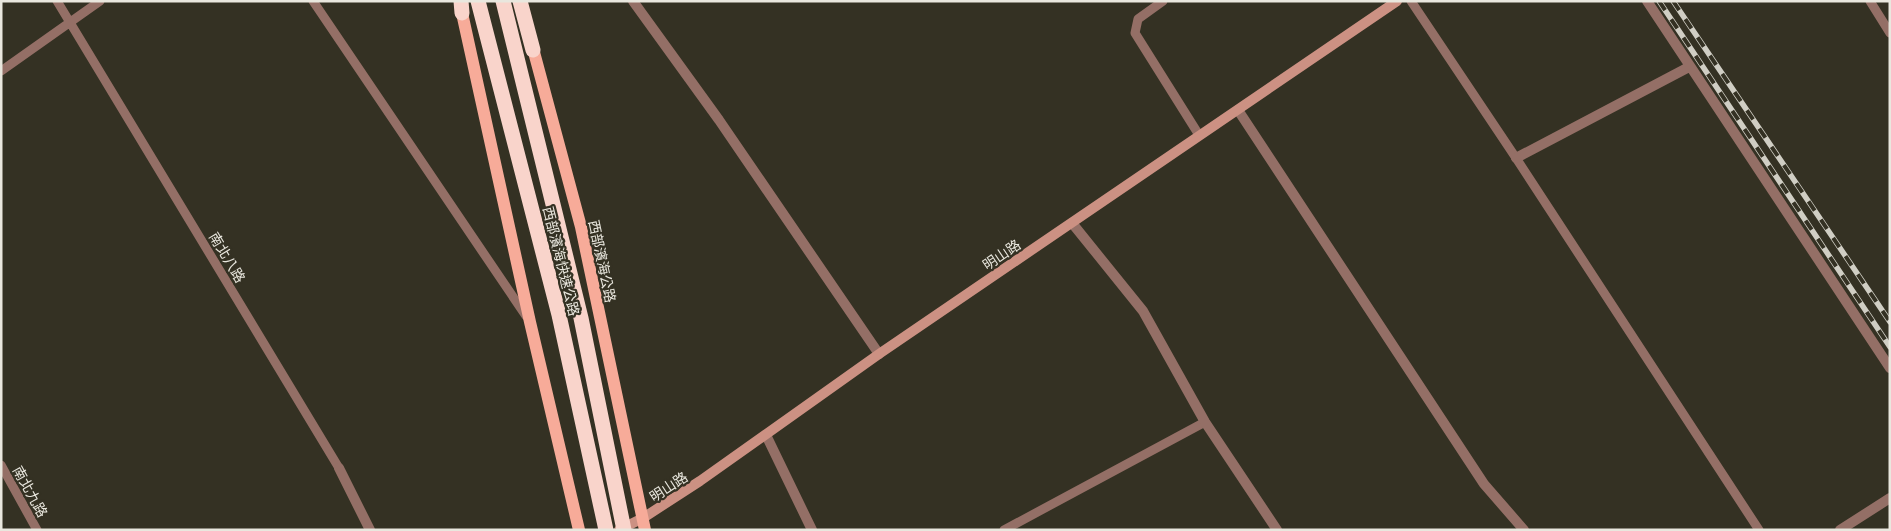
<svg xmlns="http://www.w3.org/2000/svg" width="1891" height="531" viewBox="0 0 1891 531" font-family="Georgia,'Noto Sans TC',serif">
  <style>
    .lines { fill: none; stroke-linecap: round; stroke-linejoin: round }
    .lane { stroke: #946f66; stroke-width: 9 }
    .street { stroke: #946f66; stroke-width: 10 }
    .secondary { stroke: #cc9183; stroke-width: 10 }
    .primary { stroke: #f7ab99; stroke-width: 12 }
    .highway { stroke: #f9d4cb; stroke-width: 15 }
    .rail-casing { stroke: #d0cec4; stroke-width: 5.5 }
    .rail { stroke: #343123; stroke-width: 4; stroke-dasharray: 11; stroke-linecap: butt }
    .labels { text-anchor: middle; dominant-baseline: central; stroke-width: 4.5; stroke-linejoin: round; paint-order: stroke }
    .street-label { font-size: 14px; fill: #e9e7de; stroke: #343123 }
  </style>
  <rect width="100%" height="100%" fill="#343123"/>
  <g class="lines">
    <path class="lane" d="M57,1L339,468
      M313,1L526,316
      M1163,1L1138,19L1135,33L1199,135
      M1411,1L1516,158L1759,530
      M1870,1L1890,33
      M1,71L100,1
      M1,465L37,530
      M1004,530L1205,422"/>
    <path class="street" d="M633,1L719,120L879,354
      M1647,1L1890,368
      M1238,110L1484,484L1524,530
      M1516,158L1689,67
      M1072,223L1143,311L1205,422L1277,530
      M766,435L812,530
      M339,468L370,530
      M1840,530L1890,498"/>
    <path class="secondary" d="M619,530L643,518L700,481L879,354L1397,1"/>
    <path class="primary" d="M460,4L530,322L579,530
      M531,41L581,227L645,530"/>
    <path class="highway" d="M461,1L462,13
      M478,1L559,315L606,530
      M503,1L581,318L624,530
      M520,1L533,50"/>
    <g class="rail-casing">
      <path id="rail" d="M1659,1L1890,347
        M1673,1L1890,322"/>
    </g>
    <use href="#rail" class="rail"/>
  </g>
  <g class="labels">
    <g class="street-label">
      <text transform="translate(1001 254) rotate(-34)">明山路</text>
      <text transform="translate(228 257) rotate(59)">南北八路</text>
      <text transform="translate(562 261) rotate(76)">西部濱海快速公路</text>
      <text transform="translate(603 261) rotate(78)">西部濱海公路</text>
      <text transform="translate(668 486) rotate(-33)">明山路</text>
      <text transform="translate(31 491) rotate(61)">南北九路</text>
    </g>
  </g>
  <rect width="1891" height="531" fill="none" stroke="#e9e7de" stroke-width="5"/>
</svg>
